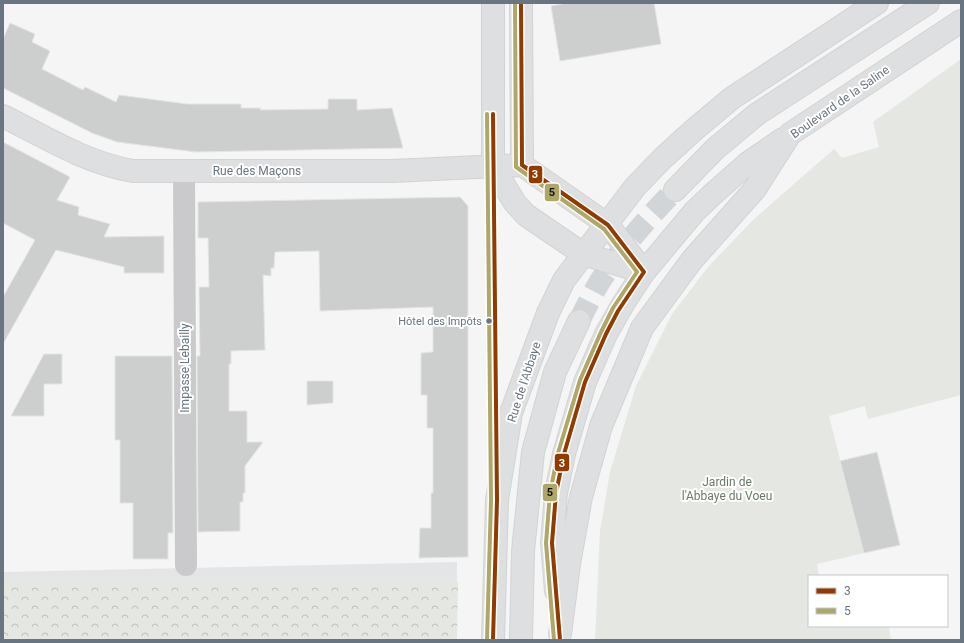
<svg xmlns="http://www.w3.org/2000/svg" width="964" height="643" viewBox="0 0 964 643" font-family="Roboto,sans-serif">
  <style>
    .built { fill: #e4e5e6 }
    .green { fill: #e5e7e3 }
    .forest { fill: url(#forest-crowns) }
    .building { fill: #cdcece; stroke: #e4e4e4 }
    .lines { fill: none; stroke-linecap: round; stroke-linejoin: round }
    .major-tunnel { stroke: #d2d5d8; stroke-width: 22; stroke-dasharray: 22 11; stroke-linecap: butt }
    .major-casing { stroke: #d2d3d4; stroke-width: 24 }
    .minor { stroke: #cacacc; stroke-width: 22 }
    .major { stroke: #dedfe0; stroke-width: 22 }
    .bus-1-casing { stroke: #fff; stroke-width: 7 }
    .bus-2-casing { stroke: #fff; stroke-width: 7 }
    .bus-1 { stroke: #913b01; stroke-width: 4 }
    .bus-2 { stroke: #aea768; stroke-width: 4 }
    .bus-dot { fill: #697581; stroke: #fff; stroke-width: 1.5 }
    .labels { text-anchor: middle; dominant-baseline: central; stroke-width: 4; stroke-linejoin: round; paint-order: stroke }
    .bus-label { font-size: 11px; fill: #697581; stroke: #fff; text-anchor: end }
    .street-label { font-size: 12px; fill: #697581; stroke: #fff }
    .park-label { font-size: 12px; fill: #6a7967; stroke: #fff }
    .line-badge { stroke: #fff; stroke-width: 1.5 }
    .badge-label { font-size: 11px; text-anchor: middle; font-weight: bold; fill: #fff }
    .pale-badge-label { font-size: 11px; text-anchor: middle; font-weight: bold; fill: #111 }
  </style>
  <defs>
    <pattern id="forest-crowns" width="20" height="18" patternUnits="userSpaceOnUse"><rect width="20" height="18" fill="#e5e7e3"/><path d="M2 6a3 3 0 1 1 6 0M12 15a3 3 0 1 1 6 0" fill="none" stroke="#bec0bd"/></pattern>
  </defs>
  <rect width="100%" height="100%" fill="#f5f5f5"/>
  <path class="built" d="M457,562L456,640H3V572Z"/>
  <path class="green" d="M961,59V395L868,419L865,406L829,416L864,553L817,564L819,576H809V626H889L891,640H595L600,531L610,472L636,386L672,314L708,267L753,220L834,149L842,158L879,147L873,122Z"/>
  <path class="forest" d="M3,582H458L457,640H3Z"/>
  <path class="building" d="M567,3H654L661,44L560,61L551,6Z
    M10,23L35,34L32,42L50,51L42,69L83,90L85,87L116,102L119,95L187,104H241V108H261L260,110L328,109V99H357V110L392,108L403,148L196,152L117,142L92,133L3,88V39Z
    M3,142L70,177L57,200L79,207L78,215L110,224L104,237L164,236V273H124V267L56,250L3,344V297L35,240L3,223Z
    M460,197L468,206V557L419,558L420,528H431V493H433V428H427V395H421V353L433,352V307L320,311L319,251L275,252L274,268H271V276L263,275L265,350L231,351V364H229V411H247V442H263L245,466V493H243V502H240V531L198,532L197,356H200L199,287H209L208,238H198V202Z
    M44,354H62V384H44V416H11Z
    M115,356H172L173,533H168V559H133V503H120V440H115Z
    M307,381H333V403L307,405Z
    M877,452L900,545L864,553L840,461Z"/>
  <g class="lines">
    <path class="major-tunnel" d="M579,321C585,310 590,299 596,288C617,252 646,220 675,190"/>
    <g class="major-casing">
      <path id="major" d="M493,3V167L515,203L526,215L583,254L644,272
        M521,3L522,165
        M3,116C45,137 86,163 133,171H392L522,165
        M522,165L608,225L644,272
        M675,190L715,149L757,114L928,3
        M556,591L552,543L556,493L564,454L585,382L606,334L623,304L644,272L695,211L714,193L748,163L783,139
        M560,634L569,564L581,497L601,426L642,328L692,260L755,189L790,134L961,21
        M493,640L497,500L511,413L548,313L564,280L635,187L663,158L695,129L732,98L877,3
        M521,640L523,551L533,452L555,372L579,321"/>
    </g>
    <path class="minor" d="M184,171L186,565"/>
    <use href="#major" class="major"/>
    <g class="bus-1-casing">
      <path id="bus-1" d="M521,3L522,165L608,225L644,272L618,311L606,334L585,382L564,454L556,493L552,543L560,640
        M493,114L497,500L493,640"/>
    </g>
    <g class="bus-2-casing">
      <path id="bus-2" d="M515,3L516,167L604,229L637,272L613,308L601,332L580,380L558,453L550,493L546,543L554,640
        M487,114L491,500L487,640"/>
    </g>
    <use href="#bus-1" class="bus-1"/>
    <use href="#bus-2" class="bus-2"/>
  </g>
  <circle class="bus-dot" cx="489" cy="321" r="3.5"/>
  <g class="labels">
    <g class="bus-label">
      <text x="482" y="321">Hôtel des Impôts</text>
    </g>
    <g class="street-label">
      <text transform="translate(840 102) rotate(-35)">Boulevard de la Saline</text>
      <text x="257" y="171">Rue des Maçons</text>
      <text transform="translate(185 368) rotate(-90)">Impasse Lebailly</text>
      <text transform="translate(524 382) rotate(-72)">Rue de l'Abbaye</text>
    </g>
    <g class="park-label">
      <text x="727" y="482">Jardin de<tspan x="727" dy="14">l'Abbaye du Voeu</tspan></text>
    </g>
  </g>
  <g class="line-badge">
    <rect x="528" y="165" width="15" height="19" rx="4" fill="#913b01"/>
    <rect x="544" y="183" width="16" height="19" rx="4" fill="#aea768"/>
    <rect x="554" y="453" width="16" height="19" rx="4" fill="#913b01"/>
    <rect x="542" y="483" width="16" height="19" rx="4" fill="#aea768"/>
  </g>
  <g class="badge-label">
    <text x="535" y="178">3</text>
    <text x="562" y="467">3</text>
  </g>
  <g class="pale-badge-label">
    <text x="552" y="196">5</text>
    <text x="550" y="496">5</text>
  </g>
  <rect width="964" height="643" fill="none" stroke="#697581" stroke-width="8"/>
  <rect x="808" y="575" width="140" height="52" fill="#ffffff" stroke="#c3c8cd"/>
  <rect x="816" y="588" width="20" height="6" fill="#913b01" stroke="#c3c8cd"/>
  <text x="844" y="595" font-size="12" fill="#697581">3</text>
  <rect x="816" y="608" width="20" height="6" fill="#aea768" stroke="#c3c8cd"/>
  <text x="844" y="615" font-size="12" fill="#697581">5</text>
</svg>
